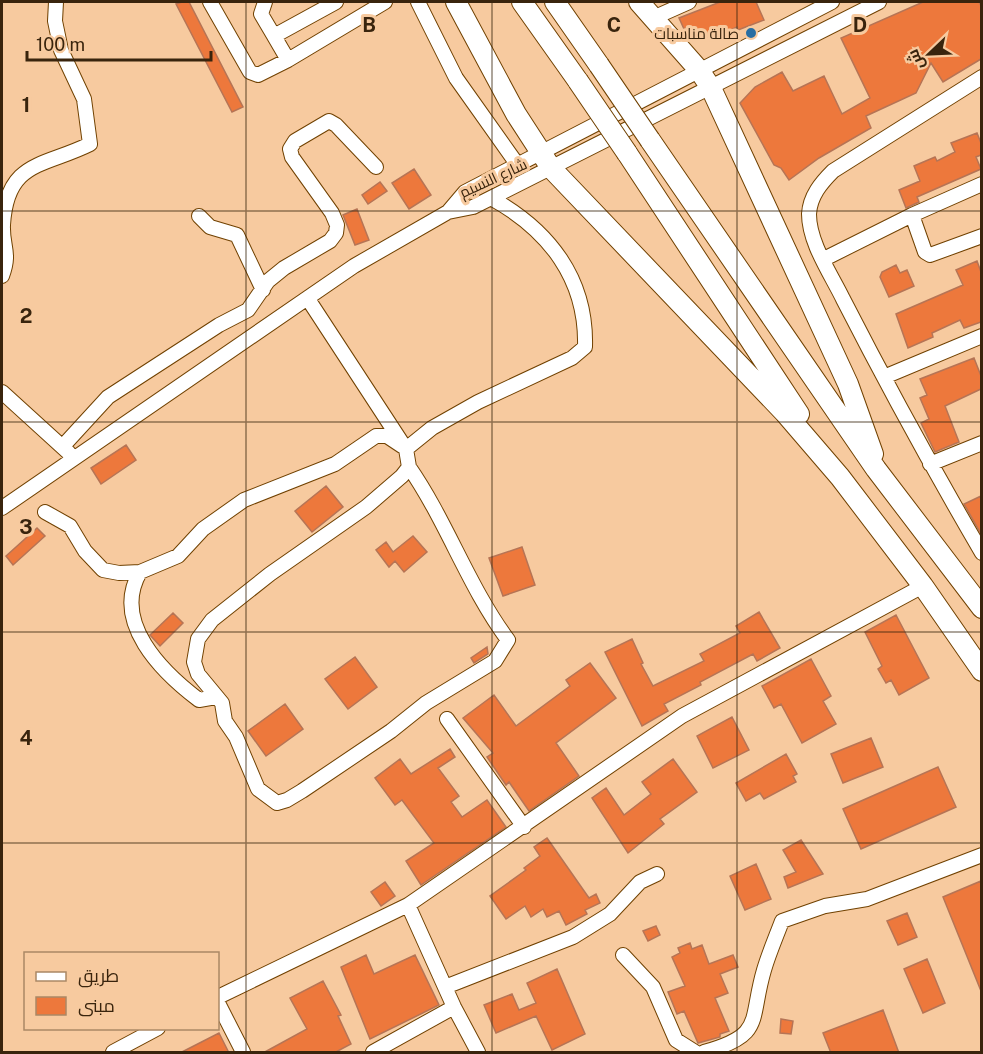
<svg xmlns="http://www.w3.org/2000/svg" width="983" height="1054" viewBox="0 0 983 1054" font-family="'Public Sans',Cairo,sans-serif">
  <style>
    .building { fill: #ed783c; stroke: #b67455; stroke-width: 1.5 }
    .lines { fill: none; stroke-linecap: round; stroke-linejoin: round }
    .minor-casing { stroke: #704100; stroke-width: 16 }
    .highway-casing { stroke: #704100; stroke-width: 22 }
    .minor { stroke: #fff; stroke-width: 14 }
    .highway { stroke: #fff; stroke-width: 20 }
    .highway-bridge-casing { stroke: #704100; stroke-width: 22; stroke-linecap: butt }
    .highway-bridge { stroke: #fff; stroke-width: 20 }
    .grid { fill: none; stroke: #39240d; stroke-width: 1.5; stroke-opacity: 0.55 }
    .poi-dot { fill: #296ea3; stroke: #f7ca9f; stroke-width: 2 }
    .labels { text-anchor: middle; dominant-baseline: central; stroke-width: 6; stroke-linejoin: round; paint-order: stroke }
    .poi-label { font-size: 15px; fill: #39240d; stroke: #f7ca9f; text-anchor: end }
    .street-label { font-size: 15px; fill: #39240d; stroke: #f7ca9f }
    .grid-label { font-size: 20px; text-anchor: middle; font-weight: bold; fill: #39240d; stroke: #f7ca9f; stroke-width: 6; stroke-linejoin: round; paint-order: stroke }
  </style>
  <rect width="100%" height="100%" fill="#f7ca9f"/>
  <path class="building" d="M182,2H189L243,107L232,112L176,4Z
    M720,2H756L764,20L738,30L737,27L712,39L696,32L691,33L688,27L684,29L679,18Z
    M923,2H979L981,6V59L943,82L931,63L916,93L866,116L871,128L819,158L789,180L781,168L774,165L740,103L755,87L782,72L793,91L824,76L842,114L870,98L841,38Z
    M977,133L981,143V155L976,157L981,169L917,197L919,202L906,208L899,190L920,181L914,166L935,157L937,161L955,152L951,143Z
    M414,169L431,195L409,209L392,183Z
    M380,182L387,191L368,204L362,195Z
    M357,209L369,240L355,245L343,215Z
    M977,261L981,272V322L964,328L960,320L932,333L933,337L908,348L896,314L963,285L956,270Z
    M896,265L900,273L907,270L914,286L889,297L880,277L882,272Z
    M974,358L981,376V389L945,406L959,442L935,452L921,423L929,419L920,398L927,395L920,379Z
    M126,445L136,460L101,484L91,468Z
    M326,486L343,507L312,532L295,511Z
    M981,496V534L964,504Z
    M37,528L45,536L13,565L6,556Z
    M413,536L427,552L404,572L395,561L389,567L376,550L386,542L393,552Z
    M522,547L535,585L503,596L489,558Z
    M759,612L780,648L757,661L753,654L700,682L701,685L664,704L668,711L642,726L605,652L632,639L643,663L641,664L653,686L704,661L700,654L740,633L736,626Z
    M173,613L183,623L160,646L150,635Z
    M896,615L929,678L899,695L891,680L886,683L878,669L882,666L865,632Z
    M487,647L488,654L474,663L471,658Z
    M355,657L377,687L348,709L325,679Z
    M811,659L831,696L823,701L836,724L802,743L781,704L774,708L762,686Z
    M590,663L616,698L556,743L579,776L529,811L509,782L506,785L487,757L493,753L463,718L494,695L516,726L570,686L566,680Z
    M285,704L303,729L266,756L248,731Z
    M732,717L749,750L713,768L697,736Z
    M871,738L883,767L843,783L831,754Z
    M450,749L455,757L438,768L459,796L451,802L462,817L487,800L506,827L421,885L406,861L434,843L402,800L395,805L375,778L400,759L411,774Z
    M786,754L797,774L793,776L796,782L764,799L760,793L746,801L736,783Z
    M673,759L697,792L660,819L664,824L628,853L592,798L606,788L624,815L651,794L642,782Z
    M938,767L956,807L861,849L843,809Z
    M547,838L589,898L596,894L600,903L585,910L587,914L566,925L559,911L547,917L543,909L531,917L525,906L506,919L490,896L526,870L524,868L540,856L534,847Z
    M801,840L823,874L788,888L784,877L796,872L783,850Z
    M756,864L771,899L745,910L730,876Z
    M981,881V991L943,897Z
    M385,882L395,896L381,906L371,892Z
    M907,913L917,937L898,945L887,921Z
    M656,926L660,935L648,941L643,931Z
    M690,943L692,949L702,945L709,964L733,955L738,967L720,974L728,993L715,998L729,1031L720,1034V1037L698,1043L684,1011L677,1014L668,992L685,986L672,957L680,953L678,948Z
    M366,955L374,974L415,955L439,1005L370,1039L341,967Z
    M927,959L945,1003L923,1013L904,969Z
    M557,969L585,1034L552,1050L536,1016L496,1033L484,1005L512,994L519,1010L536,1003L527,983Z
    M323,981L341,1015L338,1016L351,1044L334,1053H263L307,1029L290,998Z
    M883,1010L899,1053H831L823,1033Z
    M781,1019L793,1021L791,1034L780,1033Z
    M219,1033L229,1053H180Z"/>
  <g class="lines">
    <g class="minor-casing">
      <path id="minor" d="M210,2L250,72L258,75L288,60L274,36
        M265,2L261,14L274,36L336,2
        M418,2L456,78L517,164
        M653,18L689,2
        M288,60L385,2
        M982,77L833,171C821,183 810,196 809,214C809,243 831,274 843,299C887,385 933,469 982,553
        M982,184L912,215L925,252L930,255L982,236
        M448,212L473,207L879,2
        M199,216L210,227L237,235L263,290
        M824,259L912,215
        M2,276C11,252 2,247 3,225C7,160 44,167 90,144L84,99L61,50L55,21L56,2
        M308,299L406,449L409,467L402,476L366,507L270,574L212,620L198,639L194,662L198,674L222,703L225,721L236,737L258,789L277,803L287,800L302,791L391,731L426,703L495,661L508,640C468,586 447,522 409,467
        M884,377L982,336
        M2,392L69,453
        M63,446L108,397L219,325L248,310L268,281L284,268L330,241L336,233L337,225L332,213L292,157L290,149L295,141L329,121L336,125L376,167
        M406,449L432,428L478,402L572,358L585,347C587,279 549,230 491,198
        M930,464L982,443
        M2,508L354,266L448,212L465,192L832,2
        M45,512L70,526L85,551L103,570L119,573L140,572L178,556L203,529L244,500L335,464L376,436H387L402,446
        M140,572C111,622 162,672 199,700L216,697
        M447,719L524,827
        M408,905L454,1007L478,1052
        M623,955L653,987L676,1040L695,1052
        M445,987L573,937L610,914L640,882L657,874
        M218,997L408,905L682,716L923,586
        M218,1003L243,1052
        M113,1052L158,1028
        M373,1052L454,1007
        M704,1052C765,1035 749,1021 764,970C769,953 776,937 782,921L825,906L867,899L982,855"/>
    </g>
    <g class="highway-casing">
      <path id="highway" d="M456,2L516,114L551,168L785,413L840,477L923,586L982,671
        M522,2L578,81
        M555,2L599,65
        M639,2L699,70L711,88L848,384L873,454
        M650,140L876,469L982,608
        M627,153L799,414"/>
    </g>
    <use href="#minor" class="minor"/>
    <use href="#highway" class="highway"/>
    <g class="highway-bridge-casing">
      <path id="highway-bridge" d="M599,65L650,140
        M578,81L627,153"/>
    </g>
    <use href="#highway-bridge" class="highway-bridge"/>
  </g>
  <path class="grid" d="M246,2V1052M492,2V1052M737,2V1052M2,211H982M2,422H982M2,632H982M2,843H982"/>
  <circle class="poi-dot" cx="751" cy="33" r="6"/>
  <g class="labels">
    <g class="poi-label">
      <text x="739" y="33">صالة مناسبات</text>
    </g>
    <g class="street-label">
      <text transform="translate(493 178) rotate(-25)">شارع النسيم</text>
    </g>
  </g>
  <g class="grid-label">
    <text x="369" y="32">B</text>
    <text x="614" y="32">C</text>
    <text x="860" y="32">D</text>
    <text x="26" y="112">1</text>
    <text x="26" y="323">2</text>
    <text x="26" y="534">3</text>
    <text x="26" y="745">4</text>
  </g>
  <rect width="983" height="1054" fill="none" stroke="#39240d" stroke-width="6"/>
  <rect x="24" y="952" width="195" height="78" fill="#f7ca9f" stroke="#ab8865" stroke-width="1.5"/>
  <rect x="36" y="972" width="30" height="9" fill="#ffffff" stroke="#ab8865" stroke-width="1.5"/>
  <text x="78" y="982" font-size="18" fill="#39240d">طريق</text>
  <rect x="36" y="997" width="30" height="18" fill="#ed783c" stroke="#ab8865" stroke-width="1.5"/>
  <text x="78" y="1012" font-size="18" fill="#39240d">مبنى</text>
  <g transform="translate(929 54) rotate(247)" stroke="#f7ca9f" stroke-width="4.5" paint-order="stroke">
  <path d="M0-4.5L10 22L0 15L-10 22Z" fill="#39240d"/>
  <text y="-9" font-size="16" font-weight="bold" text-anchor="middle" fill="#39240d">ش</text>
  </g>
  <path d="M27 51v9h184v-9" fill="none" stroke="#39240d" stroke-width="3"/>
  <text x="36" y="51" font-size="18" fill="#39240d" stroke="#f7ca9f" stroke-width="4.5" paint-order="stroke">100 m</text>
</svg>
